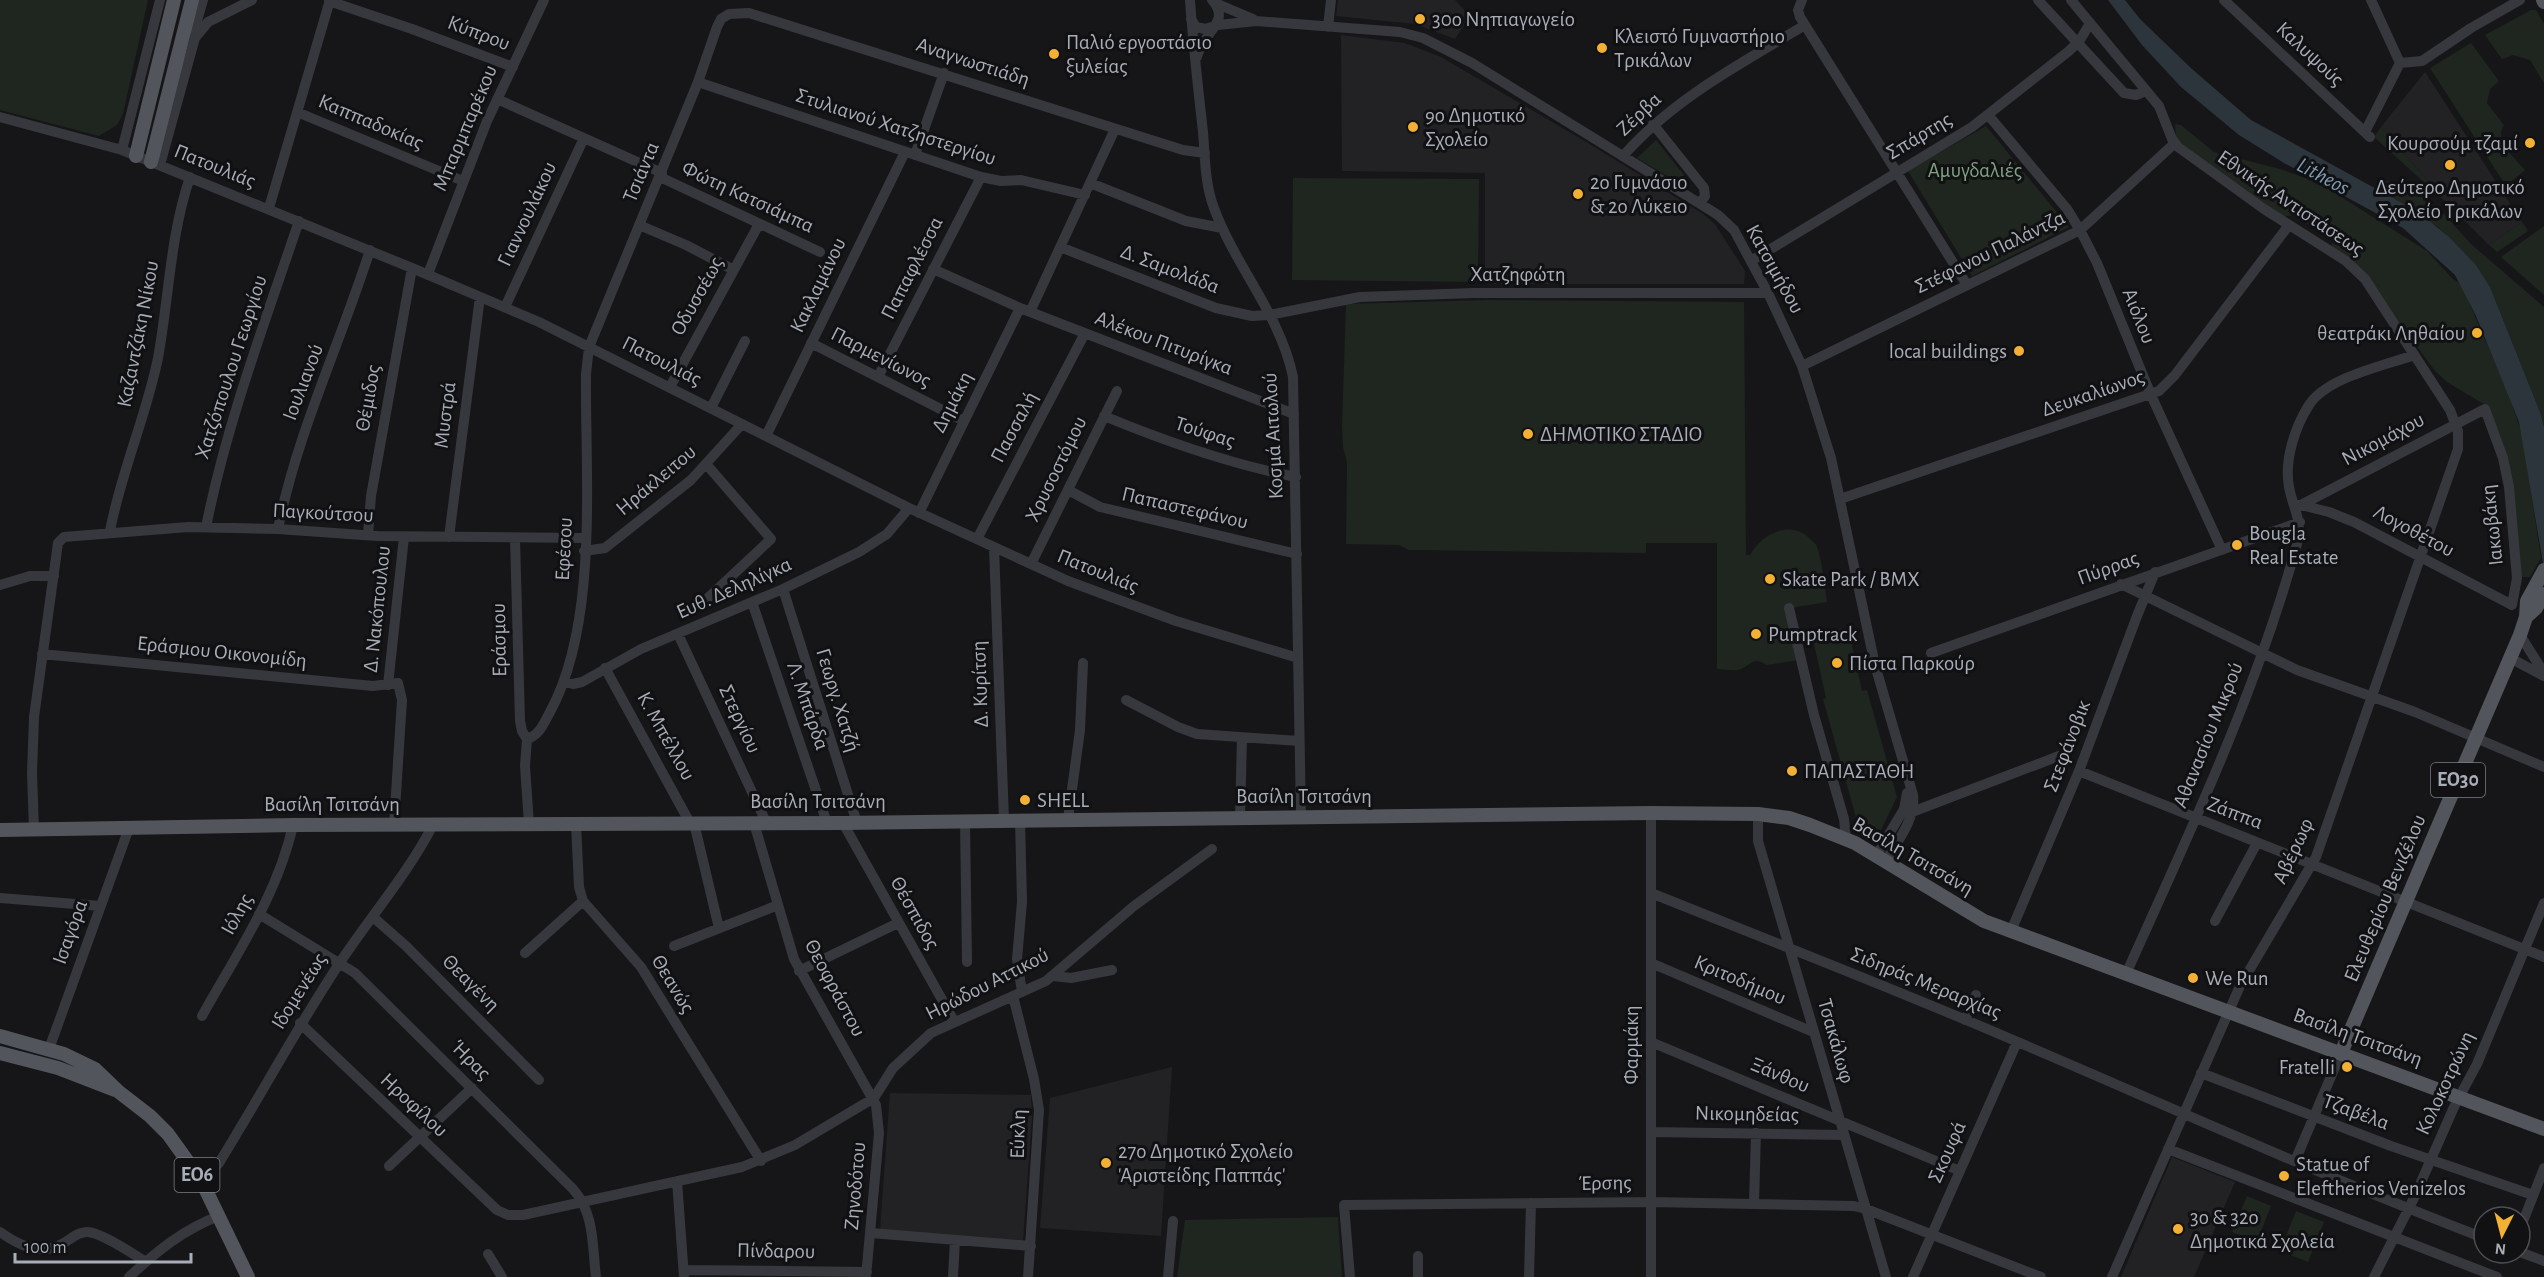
<svg xmlns="http://www.w3.org/2000/svg" width="2544" height="1277" viewBox="0 0 2544 1277" font-family="'Alegreya Sans',sans-serif">
  <style>
    .built { fill: #222225 }
    .green { fill: #1e261f }
    .water { fill: #2c353c }
    .lines { fill: none; stroke-linecap: round; stroke-linejoin: round }
    .minor { stroke: #37383d; stroke-width: 10 }
    .major { stroke: #53555c; stroke-width: 14 }
    .poi-dot { fill: #f2b134; stroke: #111113; stroke-width: 2 }
    .labels { text-anchor: middle; dominant-baseline: central; stroke-width: 6; stroke-linejoin: round; paint-order: stroke }
    .shield { fill: #111113; stroke: #7b7e86; stroke-width: 1.5 }
    .shield-label { font-size: 20px; font-weight: bold; fill: #a8adb8 }
    .poi-label { font-size: 21px; fill: #a8adb8; stroke: #111113; text-anchor: start }
    .street-label { font-size: 21px; fill: #a8adb8; stroke: #111113 }
    .park-label { font-size: 21px; fill: #7fa381; stroke: #111113 }
    .water-label { font-size: 22px; font-style: italic; fill: #7f9bb3; stroke: #111113 }
  </style>
  <rect width="100%" height="100%" fill="#161618"/>
  <path class="built" d="M1338,0H1455L1470,16L1455,39L1415,24L1336,16Z
    M1341,35L1405,43L1441,57L1588,143L1703,214L1715,224L1745,271L1744,284H1485V173L1342,171Z
    M2425,72L2522,222L2489,245L2447,203L2381,127Z
    M1172,1067L1161,1236L1040,1228L1050,1098Z
    M890,1093L1031,1095L1032,1118L1023,1241L880,1230Z
    M2172,1157L2235,1182L2194,1277H2121Z"/>
  <path class="green" d="M0,0H148L123,114L117,125L99,136L0,110Z
    M2531,10H2536L2544,24V83L2530,60L2513,55L2502,59L2485,35Z
    M2471,43L2499,81L2490,89L2487,103L2504,125C2493,141 2515,158 2525,170L2506,186L2430,68Z
    M2175,124L2181,125L2214,152L2280,169L2319,183L2427,251L2453,279L2461,284L2507,390L2522,434L2541,558L2530,577H2521L2513,503L2487,406L2447,382L2435,371L2391,311L2331,247L2333,239L2292,215L2283,217L2185,148L2176,138Z
    M1986,126L2069,227L1972,276L1908,171Z
    M2381,127L2447,203L2374,137Z
    M1656,140L1684,175L1677,182L1637,158Z
    M1293,178L1479,179L1478,282L1292,280Z
    M2381,181H2394L2409,186L2443,213L2471,244L2544,307V427L2540,412L2490,287L2476,265L2438,227L2399,202L2385,196L2375,186Z
    M2522,222L2528,231L2497,252L2489,245Z
    M2544,226V295L2501,257Z
    M1488,300L1744,302L1746,555H1750C1761,535 1788,520 1808,537C1811,540 1816,543 1817,547C1823,564 1824,585 1827,602L1790,608L1801,660L1766,665C1753,655 1750,667 1738,670C1732,671 1723,669 1717,669V543H1646V553L1409,550L1399,545L1346,544L1347,463L1343,447L1342,426L1346,304Z
    M1848,627L1862,691L1867,690L1897,797L1879,834L1871,839L1860,832L1823,699L1826,698L1812,635Z
    M2247,1196L2271,1206L2257,1242L2232,1232Z
    M2296,1211L2324,1222L2308,1262L2280,1251Z
    M1338,1217L1342,1277H1177L1185,1220Z"/>
  <path class="water" d="M2108,0H2125L2140,19L2192,69L2251,120L2420,213L2450,238L2476,265L2490,287L2540,412L2544,427V569L2519,422L2476,316L2455,275L2403,228L2284,163L2239,135L2181,87L2142,45Z"/>
  <g class="lines">
    <path class="minor" d="M1190,0C1193,44 1198,88 1203,132C1205,157 1205,185 1214,208C1235,266 1281,316 1293,377L1301,817
      M1802,0L1798,10L1800,17L1967,285
      M2038,0L2124,93L2136,95L2146,91
      M2071,0L2159,106L2172,139L2178,147L2264,209L2346,261L2365,279L2450,410L2458,431V449L2316,857L2240,986L2112,1277
      M2224,0L2370,137
      M2371,0L2400,63
      M329,1L412,29L513,67
      M1215,3L1253,19
      M1191,19L1196,27L1205,29L1218,25L1256,21L1400,32L1423,38L1472,63L1694,200L1718,215L1734,230L1768,293L1802,366L1831,458L1875,665L1913,795C1916,819 1897,842 1885,862
      M1328,27L1331,0
      M195,38L196,24L203,0
      M1197,57C1203,31 1232,22 1212,0
      M698,82L981,177L1001,181L1021,180L1085,195
      M497,99L662,173
      M297,112L463,181
      M1989,116L2067,209L2080,230L2097,263L2151,395L2222,550
      M0,117L122,150L412,268L539,322L909,508L1068,581L1176,621L1298,658
      M1653,124L1704,188L1705,196L1700,203
      M2365,132L2400,63L2422,61L2471,28L2520,0
      M122,150L160,0
      M915,155L944,73
      M1623,156C1673,99 1740,64 1805,25
      M160,165L195,38L208,22L252,0
      M660,177L820,252
      M1090,183L1186,221L1222,228
      M269,208L330,0
      M639,225L686,245L734,270
      M1060,247L1216,308L1252,316L1269,315L1360,297L1474,293H1768
      M1751,261L1972,127L2069,51L2080,40L2089,25
      M933,269L1020,308L1294,414
      M428,274L487,121L544,0
      M505,307L584,138
      M1030,312L1115,129
      M811,343L964,421
      M1802,366L2080,230L2175,143
      M878,377L981,177
      M670,387L759,224
      M711,408L745,341
      M1104,416C1167,442 1229,464 1296,477
      M766,436L905,152
      M707,465L771,539L708,598
      M1068,490L1100,507L1297,554
      M1840,499L2159,391L2175,375L2289,225
      M2293,503L2329,512L2354,522L2512,605L2517,578L2509,487L2503,458L2485,409L2301,505
      M919,513L1020,308
      M206,527C227,422 265,322 299,221
      M278,529C297,433 340,344 370,250
      M110,531C121,472 146,417 158,358C169,298 170,236 190,177
      M368,535L371,496L412,268
      M449,537L480,297
      M515,538L520,721L522,731L527,739
      M977,539L1085,333
      M994,547L1004,820
      M584,551L605,548L691,480L742,424
      M1031,564L1117,391
      M2121,584L2297,670L2415,712L2544,767
      M0,585L30,576H54
      M783,589L857,823
      M752,602L827,823
      M1789,608L1814,715L1844,819L1846,839
      M678,634L766,822
      M2520,635L2544,673
      M1931,653L2300,522
      M42,654L373,686L398,683L402,700L394,825
      M2510,658L2544,676
      M605,668L690,823
      M565,682L573,684L582,682L641,649L783,589L859,552L887,534L909,508
      M388,685L404,537
      M1126,700L1178,727L1197,734L1299,741
      M527,739C540,735 544,723 550,712C599,622 585,476 586,374L589,347L698,82L717,27L721,19L729,14L749,13L1183,150L1205,153
      M527,739L525,766L529,824
      M2079,771L2544,957
      M1912,812L2059,756
      M1651,813V1277
      M1758,814V841L1886,1277
      M1240,818L1242,738
      M1068,819L1080,730L1083,663
      M1020,820L1022,902L1017,959L1022,992
      M965,821L967,962
      M694,823L719,928
      M754,823L794,959L876,1105L879,1133L866,1277
      M843,823L954,1021
      M576,824L579,887L583,901L641,967L761,1161
      M34,830L32,773L34,717L58,543L64,537L188,527L278,529L377,536L585,538
      M1876,856L1904,809L1907,793
      M1651,893C1756,935 1861,976 1966,1020C2139,1093 2309,1171 2484,1238
      M0,898L100,906
      M259,914L355,973L573,1189C595,1214 592,1245 596,1277
      M373,917L406,946L539,1080
      M2215,921L2257,843
      M2011,931L2079,771L2137,616L2155,572
      M674,946L778,905
      M525,953L583,901
      M1651,963L1813,1032
      M799,971L898,923
      M2126,974C2189,834 2256,693 2297,544C2303,519 2293,509 2289,487C2284,460 2295,427 2309,405C2327,377 2384,366 2414,355
      M1053,976L1071,978L1112,970
      M1013,996L1034,1079L1039,1110L1028,1277
      M202,1016C236,955 278,894 293,825
      M1965,1020L1976,995
      M300,1023L497,1210L508,1215H523L742,1167L795,1145L874,1098L893,1068L931,1033L1046,981L1134,906L1212,849
      M1651,1042L1960,1171
      M49,1049L129,828
      M2201,1073L2391,1146L2533,1195
      M1651,1132L1843,1135
      M2168,1149L2497,1277
      M2295,1161L2341,1053
      M389,1166L472,1088
      M201,1180L219,1163C260,1097 296,1029 339,964C370,917 407,875 433,825
      M677,1181L684,1277
      M1754,1204L1756,1133
      M2520,1229L2544,1168
      M0,1232C18,1245 40,1256 62,1244C70,1240 77,1232 87,1232C101,1232 133,1254 146,1262
      M871,1233L1031,1246
      M2520,1252L2544,1261
      M488,1254L502,1277
      M684,1270L867,1272
      M129,1277C157,1251 184,1229 219,1216
      M953,1277L955,1240
      M1168,1277L1173,1221
      M1350,1277L1344,1205L1651,1202L1854,1206L1866,1209L2041,1277
      M1418,1277V1256
      M1529,1277L1531,1203
      M1913,1277L2017,1042
      M2374,1277L2414,1198L2454,1107L2477,1064L2544,903"/>
    <path class="major" d="M2543,0L2544,2
      M136,156L174,0
      M151,162L192,0
      M2526,617L2536,608L2544,594
      M0,830L293,825L843,823L1651,813L1758,814L1789,818L1810,825L1855,843L1984,921L2544,1129
      M0,1036L64,1054L95,1069L119,1092L150,1116L168,1134L201,1180L248,1277
      M0,1053L58,1068L115,1090
      M2341,1053L2520,635L2526,617L2527,601L2544,570"/>
  </g>
  <g class="poi-dot">
    <circle cx="1420" cy="19" r="6"/>
    <circle cx="1602" cy="48" r="6"/>
    <circle cx="1054" cy="54" r="6"/>
    <circle cx="1413" cy="127" r="6"/>
    <circle cx="2530" cy="143" r="6"/>
    <circle cx="2450" cy="165" r="6"/>
    <circle cx="1578" cy="194" r="6"/>
    <circle cx="2477" cy="333" r="6"/>
    <circle cx="2019" cy="351" r="6"/>
    <circle cx="1528" cy="434" r="6"/>
    <circle cx="2237" cy="545" r="6"/>
    <circle cx="1770" cy="579" r="6"/>
    <circle cx="1756" cy="634" r="6"/>
    <circle cx="1837" cy="663" r="6"/>
    <circle cx="1792" cy="771" r="6"/>
    <circle cx="1025" cy="800" r="6"/>
    <circle cx="2193" cy="978" r="6"/>
    <circle cx="2347" cy="1067" r="6"/>
    <circle cx="1106" cy="1163" r="6"/>
    <circle cx="2284" cy="1176" r="6"/>
    <circle cx="2178" cy="1229" r="6"/>
  </g>
  <g class="labels">
    <g class="shield">
      <rect x="2431" y="763" width="54" height="34" rx="4.5"/>
      <rect x="174.5" y="1158" width="45" height="34" rx="4.5"/>
    </g>
    <g class="shield-label">
      <text x="2458" y="780">ΕΟ30</text>
      <text x="197" y="1175">ΕΟ6</text>
    </g>
    <g class="poi-label">
      <text x="1432" y="19">30ο Νηπιαγωγείο</text>
      <text x="1614" y="36">Κλειστό Γυμναστήριο<tspan x="1614" dy="24">Τρικάλων</tspan></text>
      <text x="1066" y="42">Παλιό εργοστάσιο<tspan x="1066" dy="24">ξυλείας</tspan></text>
      <text x="1425" y="115">9ο Δημοτικό<tspan x="1425" dy="24">Σχολείο</tspan></text>
      <text x="2518" y="143" text-anchor="end">Κουρσούμ τζαμί</text>
      <text x="1590" y="182">2ο Γυμνάσιο<tspan x="1590" dy="24">&amp; 2ο Λύκειο</tspan></text>
      <text x="2450" y="187" text-anchor="middle">Δεύτερο Δημοτικό<tspan x="2450" dy="24">Σχολείο Τρικάλων</tspan></text>
      <text x="2465" y="333" text-anchor="end">θεατράκι Ληθαίου</text>
      <text x="2007" y="351" text-anchor="end">local buildings</text>
      <text x="1540" y="434">ΔΗΜΟΤΙΚΟ ΣΤΑΔΙΟ</text>
      <text x="2249" y="533">Bougla<tspan x="2249" dy="24">Real Estate</tspan></text>
      <text x="1782" y="579">Skate Park / BMX</text>
      <text x="1768" y="634">Pumptrack</text>
      <text x="1849" y="663">Πίστα Παρκούρ</text>
      <text x="1804" y="771">ΠΑΠΑΣΤΑΘΗ</text>
      <text x="1037" y="800">SHELL</text>
      <text x="2205" y="978">We Run</text>
      <text x="2335" y="1067" text-anchor="end">Fratelli</text>
      <text x="1118" y="1151">27ο Δημοτικό Σχολείο<tspan x="1118" dy="24">'Αριστείδης Παππάς'</tspan></text>
      <text x="2296" y="1164">Statue of<tspan x="2296" dy="24">Eleftherios Venizelos</tspan></text>
      <text x="2190" y="1217">3ο &amp; 32ο<tspan x="2190" dy="24">Δημοτικά Σχολεία</tspan></text>
    </g>
    <g class="street-label">
      <text transform="translate(479 33) rotate(21)">Κύπρου</text>
      <text transform="translate(2310 54) rotate(43)">Καλυψούς</text>
      <text transform="translate(973 62) rotate(18)">Αναγνωστιάδη</text>
      <text transform="translate(1639 114) rotate(-43)">Ζέρβα</text>
      <text transform="translate(371 122) rotate(23)">Καππαδοκίας</text>
      <text transform="translate(896 127) rotate(18)">Στυλιανού Χατζηστεργίου</text>
      <text transform="translate(465 128) rotate(-67)">Μπαρμπαρέκου</text>
      <text transform="translate(1919 136) rotate(-31)">Σπάρτης</text>
      <text transform="translate(215 166) rotate(22)">Πατουλιάς</text>
      <text transform="translate(641 172) rotate(-67)">Τσιάντα</text>
      <text transform="translate(748 197) rotate(25)">Φώτη Κατσιάμπα</text>
      <text transform="translate(2291 203) rotate(34)">Εθνικής Αντιστάσεως</text>
      <text transform="translate(527 214) rotate(-65)">Γιαννουλάκου</text>
      <text transform="translate(1990 252) rotate(-26)">Στέφανου Παλάντζα</text>
      <text transform="translate(912 268) rotate(-63)">Παπαφλέσσα</text>
      <text transform="translate(1170 269) rotate(21)">Δ. Σαμολάδα</text>
      <text transform="translate(1775 269) rotate(61)">Κατσιμήδου</text>
      <text x="1518" y="274">Χατζηφώτη</text>
      <text transform="translate(818 285) rotate(-64)">Κακλαμάνου</text>
      <text transform="translate(697 296) rotate(-61)">Οδυσσέως</text>
      <text transform="translate(2139 316) rotate(68)">Αιόλου</text>
      <text transform="translate(138 334) rotate(-79)">Καζαντζάκη Νίκου</text>
      <text transform="translate(1164 343) rotate(21)">Αλέκου Πιτυρίγκα</text>
      <text transform="translate(881 357) rotate(27)">Παρμενίωνος</text>
      <text transform="translate(662 361) rotate(27)">Πατουλιάς</text>
      <text transform="translate(231 367) rotate(-72)">Χατζόπουλου Γεωργίου</text>
      <text transform="translate(303 382) rotate(-69)">Ιουλιανού</text>
      <text transform="translate(2093 393) rotate(-19)">Δευκαλίωνος</text>
      <text transform="translate(368 398) rotate(-80)">Θέμιδος</text>
      <text transform="translate(952 402) rotate(-63)">Δημάκη</text>
      <text transform="translate(445 415) rotate(-83)">Μυστρά</text>
      <text transform="translate(1014 427) rotate(-62)">Πασσαλή</text>
      <text transform="translate(1205 432) rotate(18)">Τούφας</text>
      <text transform="translate(1273 436) rotate(-93)">Κοσμά Αιτωλού</text>
      <text transform="translate(2383 439) rotate(-28)">Νικομάχου</text>
      <text transform="translate(1056 469) rotate(-64)">Χρυσοστόμου</text>
      <text transform="translate(656 480) rotate(-40)">Ηράκλειτου</text>
      <text transform="translate(1185 508) rotate(13)">Παπαστεφάνου</text>
      <text transform="translate(323 513) rotate(3)">Παγκούτσου</text>
      <text transform="translate(2492 525) rotate(-96)">Ιακωβάκη</text>
      <text transform="translate(2414 531) rotate(28)">Λογοθέτου</text>
      <text transform="translate(564 549) rotate(-87)">Εφέσου</text>
      <text transform="translate(2108 568) rotate(-20)">Πύρρας</text>
      <text transform="translate(1098 571) rotate(22)">Πατουλιάς</text>
      <text transform="translate(734 588) rotate(-24)">Ευθ. Δεληλίγκα</text>
      <text transform="translate(377 609) rotate(-84)">Δ. Νακόπουλου</text>
      <text transform="translate(499 640) rotate(-91)">Εράσμου</text>
      <text transform="translate(222 652) rotate(6)">Εράσμου Οικονομίδη</text>
      <text transform="translate(980 684) rotate(-92)">Δ. Κυρίτση</text>
      <text transform="translate(838 700) rotate(73)">Γεωργ. Χατζή</text>
      <text transform="translate(808 706) rotate(71)">Λ. Μπάρδα</text>
      <text transform="translate(740 719) rotate(65)">Στεργίου</text>
      <text transform="translate(2208 735) rotate(-68)">Αθανασίου Μικρού</text>
      <text transform="translate(666 736) rotate(61)">Κ. Μπέλλου</text>
      <text transform="translate(2067 746) rotate(-69)">Στεφάνοβικ</text>
      <text x="1304" y="796">Βασίλη Τσιτσάνη</text>
      <text x="818" y="801">Βασίλη Τσιτσάνη</text>
      <text x="332" y="804">Βασίλη Τσιτσάνη</text>
      <text transform="translate(2235 813) rotate(21)">Ζάππα</text>
      <text transform="translate(2293 851) rotate(-65)">Αβέρωφ</text>
      <text transform="translate(1913 856) rotate(30)">Βασίλη Τσιτσάνη</text>
      <text transform="translate(2385 898) rotate(-67)">Ελευθερίου Βενιζέλου</text>
      <text transform="translate(915 913) rotate(61)">Θέσπιδος</text>
      <text transform="translate(237 914) rotate(-61)">Ιόλης</text>
      <text transform="translate(70 932) rotate(-70)">Ισαγόρα</text>
      <text transform="translate(1740 980) rotate(23)">Κριτοδήμου</text>
      <text transform="translate(471 983) rotate(45)">Θεαγένη</text>
      <text transform="translate(1926 983) rotate(22)">Σιδηράς Μεραρχίας</text>
      <text transform="translate(673 984) rotate(59)">Θεανώς</text>
      <text transform="translate(987 984) rotate(-27)">Ηρώδου Αττικού</text>
      <text transform="translate(835 988) rotate(62)">Θεοφράστου</text>
      <text transform="translate(299 991) rotate(-58)">Ιδομενέως</text>
      <text transform="translate(2358 1037) rotate(20)">Βασίλη Τσιτσάνη</text>
      <text transform="translate(1836 1041) rotate(74)">Τσακάλωφ</text>
      <text transform="translate(1631 1045) rotate(-90)">Φαρμάκη</text>
      <text transform="translate(471 1060) rotate(45)">Ήρας</text>
      <text transform="translate(1780 1075) rotate(23)">Ξάνθου</text>
      <text transform="translate(2445 1083) rotate(-65)">Κολοκοτρώνη</text>
      <text transform="translate(414 1105) rotate(43)">Ηροφίλου</text>
      <text transform="translate(2356 1112) rotate(20)">Τζαβέλα</text>
      <text transform="translate(1747 1114) rotate(1)">Νικομηδείας</text>
      <text transform="translate(1018 1134) rotate(-88)">Εύκλη</text>
      <text transform="translate(1947 1152) rotate(-66)">Σκουφά</text>
      <text transform="translate(1605 1183) rotate(-1)">Έρσης</text>
      <text transform="translate(855 1186) rotate(-85)">Ζηνοδότου</text>
      <text transform="translate(776 1251) rotate(1)">Πίνδαρου</text>
    </g>
    <g class="park-label">
      <text x="1975" y="170">Αμυγδαλιές</text>
    </g>
    <g class="water-label">
      <text transform="translate(2323 176) rotate(28)">Litheos</text>
    </g>
  </g>
  <g transform="translate(2502 1235) rotate(186)"><circle r="28" fill="#111113" stroke="#4d4f55" stroke-width="1.5"/>
  <path d="M0-4.5L10 22L0 15L-10 22Z" fill="#f2b134"/>
  <text y="-9" font-size="16" font-weight="bold" text-anchor="middle" fill="#a8adb8">N</text>
  </g>
  <path d="M15 1253v9h176v-9" fill="none" stroke="#a8adb8" stroke-width="3"/>
  <text x="24" y="1253" font-size="18" fill="#a8adb8" stroke="#111113" stroke-width="4.5" paint-order="stroke">100 m</text>
</svg>
